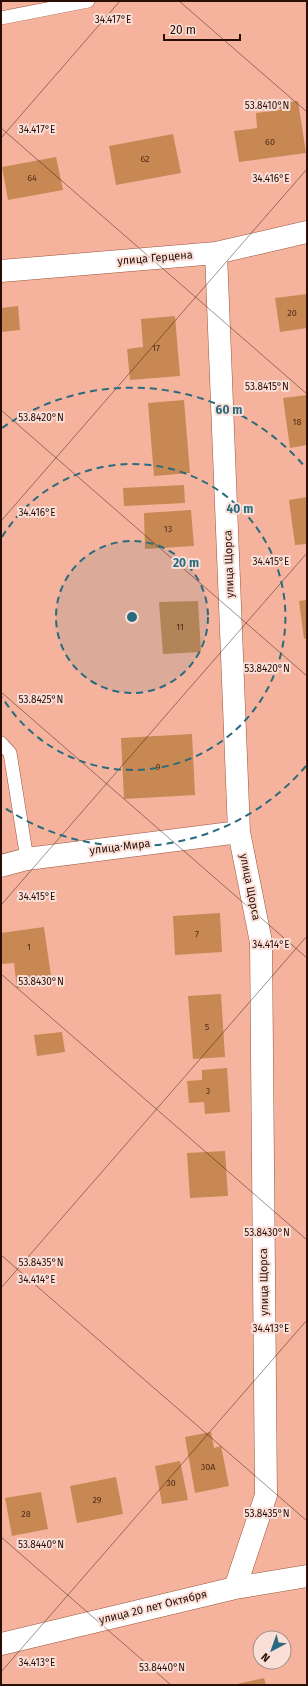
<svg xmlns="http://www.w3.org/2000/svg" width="308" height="1686" viewBox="0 0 308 1686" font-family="'Fira Sans',sans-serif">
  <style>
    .building { fill: #c78854 }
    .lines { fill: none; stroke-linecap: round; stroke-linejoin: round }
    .service-casing { stroke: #9b533a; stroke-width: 14 }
    .minor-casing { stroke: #9b533a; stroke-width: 23 }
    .service { stroke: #fff; stroke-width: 13 }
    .minor { stroke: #fff; stroke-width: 22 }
    .ticks { fill: none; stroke: #2a0e05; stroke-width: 1; stroke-opacity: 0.45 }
    .ring { fill: none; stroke: #296b7e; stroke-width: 2; stroke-dasharray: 7 5 }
    .labels { text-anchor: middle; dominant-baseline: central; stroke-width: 4; stroke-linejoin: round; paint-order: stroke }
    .number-label { font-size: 9px; fill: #512c19 }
    .street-label { font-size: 11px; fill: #2a0e05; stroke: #f9dfd7 }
    .ticks-label { font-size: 10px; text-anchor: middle; fill: #2a0e05; stroke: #f9dfd7; stroke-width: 4; stroke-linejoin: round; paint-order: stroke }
    .centre { fill: #296b7e; stroke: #f9dfd7; stroke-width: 2 }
    .ring-label { font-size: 12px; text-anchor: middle; font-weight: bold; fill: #296b7e; stroke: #f9dfd7; stroke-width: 4; stroke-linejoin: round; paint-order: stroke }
  </style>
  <rect width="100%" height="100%" fill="#f5b39d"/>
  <path class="building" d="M298,101L306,153L239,162L234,131L257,128L256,113L280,110L279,103Z
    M173,134L181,173L116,185L109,146Z
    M56,157L63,190L8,200L2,167Z
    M307,294V328L280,332L275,298Z
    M18,306L20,330L1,332V308Z
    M175,316L180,376L130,380L127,349L143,347L141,319Z
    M307,395V445L290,448L283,398Z
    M184,400L190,473L154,476L148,403Z
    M184,485L185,503L124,506L123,488Z
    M307,497V544L295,545L289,500Z
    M191,510L194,546L145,549L144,513Z
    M307,600V638L304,639L299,601Z
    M198,601L201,652L163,654L159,602Z
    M192,734L195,795L124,799L121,738Z
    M220,913L222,952L175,955L173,916Z
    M44,927L52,983L17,988L14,963L1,964V933Z
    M221,994L225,1057L193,1059L188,996Z
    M62,1032L65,1052L37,1056L34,1035Z
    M227,1068L230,1112L205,1114L204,1102L189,1103L187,1081L202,1080V1070Z
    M225,1151L228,1196L190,1198L187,1153Z
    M211,1432L214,1448L221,1446L229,1486L195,1493L185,1437Z
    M180,1461L188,1500L162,1504L155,1466Z
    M116,1477L123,1514L77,1523L70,1486Z
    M41,1492L48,1529L12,1536L5,1498Z
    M264,1678L266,1685H237V1684Z"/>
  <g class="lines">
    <g class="service-casing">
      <path id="service" d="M1,18L88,1
        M1,743L10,753L27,859"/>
    </g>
    <g class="minor-casing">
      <path id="minor" d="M216,253L239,832L261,942L266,1495L235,1588
        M1,271L216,253L307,232
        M1,866L27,859L239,832
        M1,1644L235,1588L307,1576"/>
    </g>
    <use href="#service" class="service"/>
    <use href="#minor" class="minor"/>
  </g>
  <path class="ticks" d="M179,1L307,112M1,128L307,394M1,138L120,1M1,410L307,676M1,521L307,169M1,692L307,958M1,905L307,553M1,974L307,1240M1,1255L307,1521M1,1288L307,936M1,1537L171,1685M1,1672L307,1320"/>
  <circle cx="132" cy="617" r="76" fill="#296b7e" fill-opacity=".12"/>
  <g class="ring">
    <circle cx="132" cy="617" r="76"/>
    <path d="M2 537A153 153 0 1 1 2 697"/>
    <path d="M306 766A229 229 0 0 1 2 806M2 428A229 229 0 0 1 306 468"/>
  </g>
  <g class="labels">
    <g class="number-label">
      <text x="270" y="142">60</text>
      <text x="145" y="159">62</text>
      <text x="32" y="178">64</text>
      <text x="292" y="313">20</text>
      <text x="156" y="348">17</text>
      <text x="297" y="422">18</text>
      <text x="168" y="529">13</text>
      <text x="180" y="627">11</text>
      <text x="158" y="767">9</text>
      <text x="197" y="934">7</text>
      <text x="29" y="947">1</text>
      <text x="207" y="1027">5</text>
      <text x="208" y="1091">3</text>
      <text x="208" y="1467">30А</text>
      <text x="171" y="1483">30</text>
      <text x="97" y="1500">29</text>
      <text x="26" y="1514">28</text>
    </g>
    <g class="street-label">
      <text transform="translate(155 258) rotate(-5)">улица Герцена</text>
      <text transform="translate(229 564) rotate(-92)">улица Щорса</text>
      <text transform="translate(120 847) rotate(-7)">улица Мира</text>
      <text transform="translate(250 887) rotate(79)">улица Щорса</text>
      <text transform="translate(264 1282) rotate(-91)">улица Щорса</text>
      <text transform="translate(153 1607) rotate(-14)">улица 20 лет Октября</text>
    </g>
  </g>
  <g class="ticks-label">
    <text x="113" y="23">34.417°E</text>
    <text x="267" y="109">53.8410°N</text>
    <text x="37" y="133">34.417°E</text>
    <text x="271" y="182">34.416°E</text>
    <text x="267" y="390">53.8415°N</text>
    <text x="41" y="421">53.8420°N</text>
    <text x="37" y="516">34.416°E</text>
    <text x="271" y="565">34.415°E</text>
    <text x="267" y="672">53.8420°N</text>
    <text x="41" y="703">53.8425°N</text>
    <text x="37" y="900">34.415°E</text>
    <text x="271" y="948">34.414°E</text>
    <text x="41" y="985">53.8430°N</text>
    <text x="267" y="1236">53.8430°N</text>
    <text x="41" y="1266">53.8435°N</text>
    <text x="37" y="1283">34.414°E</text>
    <text x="271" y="1332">34.413°E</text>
    <text x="267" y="1517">53.8435°N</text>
    <text x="41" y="1548">53.8440°N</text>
    <text x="37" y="1666">34.413°E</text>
    <text x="162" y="1671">53.8440°N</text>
  </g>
  <circle cx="132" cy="617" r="6" class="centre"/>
  <g class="ring-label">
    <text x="229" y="414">60 m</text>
    <text x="240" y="513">40 m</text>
    <text x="186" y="567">20 m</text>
  </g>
  <rect width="308" height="1686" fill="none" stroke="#2a0e05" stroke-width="4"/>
  <g transform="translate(272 1650) rotate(221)"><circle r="19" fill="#f9dfd7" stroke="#a68b83"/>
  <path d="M0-3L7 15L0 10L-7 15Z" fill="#296b7e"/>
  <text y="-6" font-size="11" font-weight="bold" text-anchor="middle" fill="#2a0e05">N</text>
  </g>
  <path d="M164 34v6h76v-6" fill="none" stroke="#2a0e05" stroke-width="2"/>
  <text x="170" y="34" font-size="12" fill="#2a0e05" stroke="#f9dfd7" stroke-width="3" paint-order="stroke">20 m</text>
</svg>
